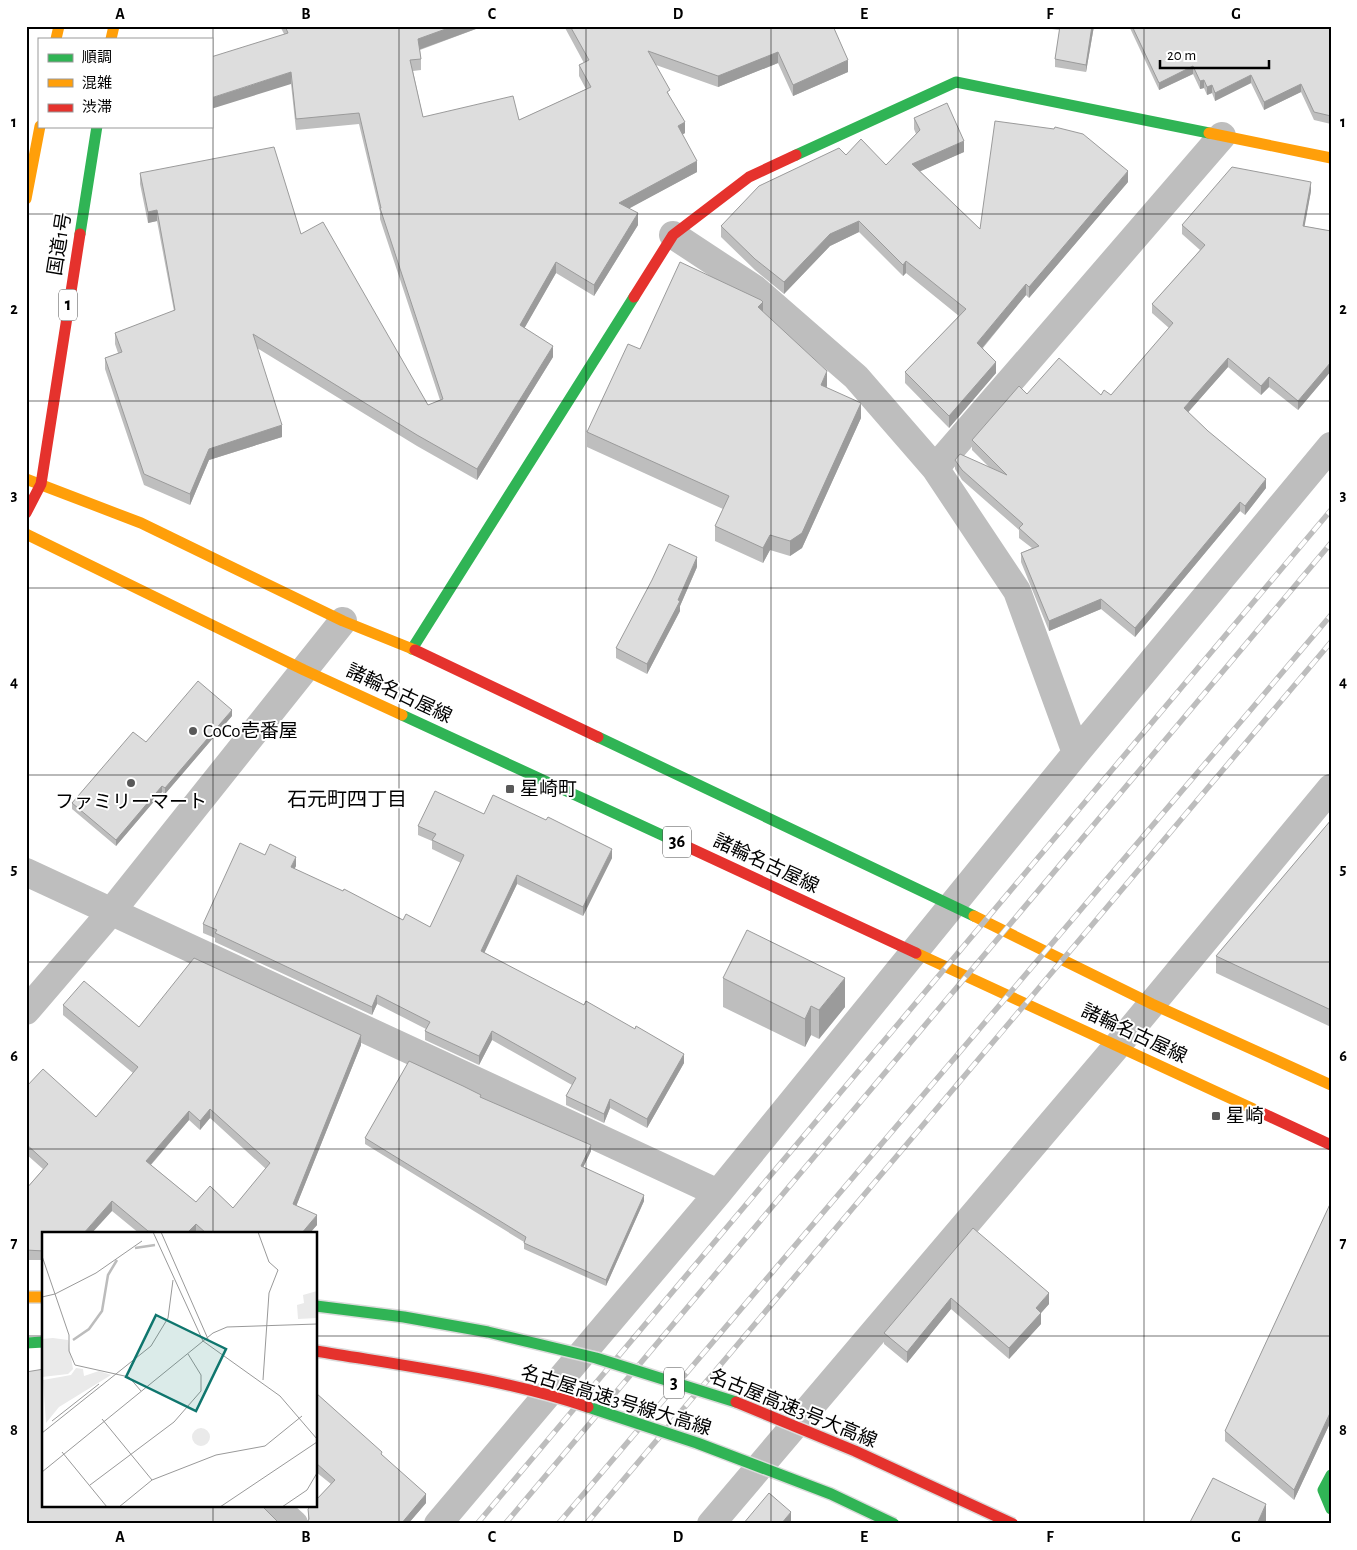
<svg xmlns="http://www.w3.org/2000/svg" width="1357" height="1550" viewBox="0 0 1357 1550" font-family="'Alegreya Sans','Noto Sans JP',sans-serif">
  <style>
    .lines { fill: none; stroke-linecap: round; stroke-linejoin: round }
    .street { stroke: #bebebe; stroke-width: 28 }
    .fast { stroke: #30b455; stroke-width: 11 }
    .slow { stroke: #ff9f0a; stroke-width: 11 }
    .jam { stroke: #e5322d; stroke-width: 11 }
    .rail-casing { stroke: #bdbdbd; stroke-width: 5.5 }
    .rail { stroke: #fff; stroke-width: 4; stroke-dasharray: 11; stroke-linecap: butt }
    .fast-bridge-casing { stroke: #dbdbdb; stroke-width: 14; stroke-linecap: butt }
    .slow-bridge-casing { stroke: #dbdbdb; stroke-width: 14; stroke-linecap: butt }
    .jam-bridge-casing { stroke: #dbdbdb; stroke-width: 14; stroke-linecap: butt }
    .fast-bridge { stroke: #30b455; stroke-width: 11 }
    .slow-bridge { stroke: #ff9f0a; stroke-width: 11 }
    .jam-bridge { stroke: #e5322d; stroke-width: 11 }
    .wall { fill: #bebebe; fill-rule: evenodd }
    .shaded-wall { fill: #9b9b9b }
    .building { fill: #ddd; stroke: #9b9b9b; fill-rule: evenodd }
    .grid { fill: none; stroke: #000; stroke-width: 1; stroke-opacity: 0.55 }
    .poi-dot { fill: #595959; stroke: #fff; stroke-width: 2 }
    .labels { text-anchor: middle; dominant-baseline: central; stroke-width: 4; stroke-linejoin: round; paint-order: stroke }
    .shield { fill: #fff; stroke: #4c4c4c; stroke-width: 1 }
    .shield-label { font-size: 18px; font-weight: bold; fill: #000 }
    .street-label { font-size: 19px; fill: #000; stroke: #fff }
    .poi-label { font-size: 19px; fill: #000; stroke: #fff; text-anchor: start }
    .neighbourhood-label { font-size: 20px; fill: #000; stroke: #fff }
    .inset-river { fill: none; stroke: #bcbcbc; stroke-width: 2.5 }
    .inset-road { fill: none; stroke: #999; stroke-width: 1 }
    .view { fill: #0f766e; fill-opacity: 0.15; stroke: #0f766e; stroke-width: 2.5 }
    .inset-edge { fill: none; stroke: #000; stroke-width: 2.5 }
    .neatline { fill: none; stroke: #000; stroke-width: 2 }
    .grid-label { font-size: 16px; text-anchor: middle; font-weight: bold; fill: #000 }
  </style>
  <rect width="100%" height="100%" fill="#fff"/>
  <g class="lines">
    <path class="street" d="M673,235L755,289L856,377L935,468L1017,591L1076,753
      M935,468L1222,136
      M26,872L718,1193
      M26,1011L111,912L343,621
      M274,1506L294,1524
      M438,1524L718,1193L1076,753L1331,446
      M711,1524L1117,1046L1331,788"/>
    <path class="fast" d="M796,155L956,82L1209,133
      M80,234L97,126
      M412,649L634,297
      M402,715L677,842
      M598,737L974,916
      M26,1343L44,1342
      M1331,1475L1323,1490L1331,1509"/>
    <path class="slow" d="M56,39L59,26
      M111,39L114,26
      M1209,133L1331,158
      M26,199L40,126
      M26,479L141,523L343,621L415,650
      M26,534L304,670L402,715
      M974,916L1152,1004L1331,1085
      M916,953L1260,1112"/>
    <path class="jam" d="M634,297L673,235L749,177L796,155
      M26,513L41,484L80,234
      M415,650L598,737
      M677,842L916,953
      M1260,1112L1331,1145"/>
    <g class="rail-casing">
      <path id="rail" d="M477,1524L1331,510
        M505,1524L1331,543
        M558,1524L1215,752L1331,615
        M586,1524L1331,642"/>
    </g>
    <use href="#rail" class="rail"/>
    <g class="fast-bridge-casing">
      <path id="fast-bridge" d="M316,1306L404,1317L488,1332L596,1358L736,1402
        M588,1407L697,1443L831,1494L894,1524"/>
    </g>
    <g class="slow-bridge-casing">
      <path id="slow-bridge" d="M26,1297H44"/>
    </g>
    <g class="jam-bridge-casing">
      <path id="jam-bridge" d="M316,1351C405,1366 502,1378 588,1407
        M736,1402L855,1451L1013,1524"/>
    </g>
    <use href="#fast-bridge" class="fast-bridge"/>
    <use href="#slow-bridge" class="slow-bridge"/>
    <use href="#jam-bridge" class="jam-bridge"/>
  </g>
  <path class="wall" d="M280,26H484L420,50L421,59V70L413,71L423,117L519,120L586,89L579,76V65L584,63L564,26H833L848,72L793,96L778,63L718,87L656,65L670,97L685,133L682,135L697,172L629,208L638,225L594,296L556,273L524,328L553,357L477,480L417,446L257,348L282,437L209,460L190,505L144,485L105,369V358L118,353L115,344V333L174,311L157,221L148,223L140,184V173L301,234L428,405L440,400L380,219V212L359,124L296,130L291,84L284,34Z
    M1028,26H1094L1086,72L1055,67V59L1060,30Z
    M1129,26H1331V124L1314,120L1301,92L1264,110L1251,83L1215,101L1212,93L1207,95L1204,88L1200,89L1193,74L1159,90Z
    M914,118L964,152L920,171L980,229L1128,182L1029,298L1026,295L983,348L996,373L949,428L905,383V372L959,316L906,273L903,276L859,232L830,246L784,294L755,270L721,237V226L846,155L886,165L916,134L914,129Z
    M1311,191L1304,226L1331,231V371L1298,410L1269,387L1261,395L1228,367L1188,412L1266,488L1245,515L1240,511L1135,637L1101,609L1049,631L1021,562V553L1032,548L1019,538V530L962,480L955,469V460L989,467L972,450V440L1027,394L1111,395L1169,328L1152,313V304L1200,250L1182,234V225Z
    M763,312L827,386L826,388L861,418L802,548L790,556L770,550L763,563L715,541V526L723,509L587,447V432L640,349Z
    M697,567L680,606V611L647,674L616,658V648Z
    M232,716L165,794L162,792L116,846L72,809V803L146,742Z
    M484,814L612,858L583,916L517,884L484,952L684,1063L647,1128L610,1108L604,1123L566,1105V1096L572,1085L492,1040L479,1065L425,1040V1031L426,1029L377,1004L372,1015L215,942V938L203,933V924L265,855L296,866L294,869L403,920L430,927L461,863L432,849V841L418,835V826Z
    M1331,820V1027L1216,973V956Z
    M723,978L845,1007L819,1039L811,1035L805,1047L723,1007Z
    M63,1005L139,1027L361,1045L296,1206L317,1225L309,1234H197L196,1233L195,1234H140L112,1211L44,1234V1260H26V1189L43,1169L26,1154V1087L96,1117L133,1073L63,1015ZM210,1118L266,1169L233,1208L196,1202L151,1165L189,1120L200,1130Z
    M481,1097L591,1151L583,1167L644,1201L606,1286L524,1249V1242L365,1144V1138Z
    M1331,1202V1421L1294,1500L1225,1441V1431Z
    M973,1228L1049,1304L1041,1313V1324L1009,1359L951,1309L907,1363L884,1344V1333Z
    M316,1393L382,1455L426,1503L408,1524H306L308,1520V1509L331,1484L316,1472Z"/>
  <path class="shaded-wall" d="M454,26H484L418,50V39Z
    M1092,26H1094L1086,72V65Z
    M778,52V63L718,87V76Z
    M848,60V72L793,96V85Z
    M1193,66V74L1159,90V83Z
    M291,72V84L211,109V98Z
    M1251,75V83L1215,101V93Z
    M1204,80V88L1200,89V81Z
    M1301,84V92L1264,110V102Z
    M1212,85V93L1207,95V87Z
    M685,122V133L678,137V126Z
    M964,141V152L912,175V164Z
    M697,161V172L619,214V203Z
    M1128,171V182L1029,298V287Z
    M1311,182V191L1303,235V226Z
    M157,210V221L148,223V212Z
    M638,213V225L594,296V285Z
    M859,221V232L830,246L784,294V282L830,234Z
    M906,261V273L903,276V265Z
    M556,262V273L520,336V325Z
    M1026,284V295L977,354V343Z
    M763,302V317L758,307Z
    M553,346V357L477,480V469Z
    M1228,358V367L1184,417V408Z
    M996,362V373L949,428V416Z
    M1331,362V371L1298,410V401Z
    M827,371V386L821,400V385Z
    M1269,377V387L1261,395V386Z
    M861,403V418L802,548L790,556V541Z
    M282,425V437L209,460L190,505V494L209,449Z
    M1266,479V488L1245,515V506Z
    M1240,502V511L1135,637V628Z
    M770,535V550L763,563V548Z
    M697,557V567L680,606V611L647,674V664L678,600Z
    M1101,599V609L1049,631V621Z
    M232,710V716L165,794V788Z
    M162,786V792L116,846V840Z
    M612,849V858L583,916V907Z
    M296,857V866L291,876V867Z
    M517,875V884L481,960V951Z
    M845,978V1007L819,1039V1010Z
    M377,995V1004L372,1015V1007Z
    M811,1006V1035L805,1047V1019Z
    M492,1031V1040L479,1065V1056Z
    M361,1035V1045L293,1214V1204Z
    M684,1054V1063L647,1128V1119Z
    M610,1099V1108L604,1123V1114Z
    M210,1109V1118L200,1130V1121Z
    M189,1111V1120L146,1170V1161Z
    M591,1145V1151L581,1172V1166Z
    M644,1195V1201L606,1286V1280Z
    M112,1201V1211L91,1234H83Z
    M317,1215V1225L309,1234H301Z
    M196,1224V1233L187,1234V1233Z
    M1049,1293V1304L1041,1313V1324L1009,1359V1348L1036,1308Z
    M951,1298V1309L907,1363V1352Z
    M1331,1411V1421L1294,1500V1490Z
    M426,1494V1503L408,1524H401Z
    M1266,1504V1521L1265,1524H1257Z
    M791,1512V1524H781Z"/>
  <path class="building" d="M285,26H454L418,39L421,59L410,60L423,117L513,96L519,120L591,87L579,65L589,60L570,26H833L848,60L793,85L778,52L718,76L648,51L670,90L667,92L685,122L678,126L697,161L619,203L638,213L594,285L556,262L520,325L553,346L477,469L417,435L253,334L282,425L209,449L190,494L144,474L105,358L122,352L115,333L175,310L157,210L148,212L140,173L274,147L301,234L323,222L428,405L443,399L380,208H381L359,113L296,119L291,72L211,98V57L288,33Z
    M1060,26H1092L1086,65L1055,59Z
    M1132,26H1331V116L1314,112L1301,84L1264,102L1251,75L1215,93L1212,85L1207,87L1204,80L1200,81L1193,66L1159,83Z
    M947,103L964,141L912,164L980,229L995,121L1054,129L1055,127L1083,134L1128,171L1029,287L1026,284L977,343L996,362L949,416L905,372L966,309L906,261L903,265L859,221L830,234L784,282L755,259L721,226L759,186L839,148L846,155L861,139L886,165L920,130L914,118Z
    M1232,167L1311,182L1303,226L1331,231V362L1298,401L1269,377L1261,386L1228,358L1184,408L1208,431L1266,479L1245,506L1240,502L1135,628L1101,599L1049,621L1021,553L1039,546L1019,528L1023,524L962,470L955,460L960,454L1007,475L972,440L1019,386L1027,394L1059,358L1101,395L1104,390L1111,395L1173,323L1152,304L1205,245L1182,225Z
    M680,262L761,300L763,302L758,307L827,371L821,385L861,403L802,533L790,541L770,535L763,548L715,526L729,496L587,432L628,344L640,349Z
    M669,544L697,557L678,600L680,601L647,664L616,648L652,580Z
    M198,681L232,710L165,788L162,786L116,840L72,803L133,732L146,742Z
    M435,791L484,814L493,795L546,820L548,817L612,849L583,907L517,875L481,951L584,1005L586,1001L635,1029L636,1026L684,1054L647,1119L610,1099L604,1114L566,1096L576,1078L492,1031L479,1056L425,1031L430,1022L377,995L372,1007L215,933L217,930L203,924L240,843L265,855L270,844L296,857L291,867L343,891L344,889L403,920L406,914L430,927L464,855L432,840L436,834L418,826Z
    M1331,820V1010L1216,956Z
    M747,930L845,978L819,1010L811,1006L805,1019L723,978Z
    M194,958L361,1035L293,1204L317,1215L301,1234H207L196,1224L187,1233L148,1231L112,1201L83,1234H44V1251L26,1250V1189L48,1164L26,1144V1087L43,1069L96,1117L138,1067L63,1005L84,981L139,1027ZM210,1109L270,1163L233,1208L210,1186L196,1202L146,1161L189,1111L200,1121Z
    M409,1061L463,1086L481,1095L480,1097L591,1145L581,1166L644,1195L606,1280L524,1243L526,1237L365,1138Z
    M1331,1202V1411L1294,1490L1225,1431Z
    M973,1228L1049,1293L1036,1308L1041,1313L1009,1348L951,1298L907,1352L884,1333Z
    M44,1369V1506H262L280,1524H26V1372Z
    M316,1393L382,1452L381,1454L426,1494L401,1524H306L309,1519L308,1509L311,1506H316V1500L335,1480L316,1463Z
    M1213,1478L1266,1504L1257,1524H1189Z
    M769,1493L791,1512L781,1524H743Z"/>
  <path class="grid" d="M213,26V1234M399,26V1524M586,26V1524M771,26V1524M958,26V1524M1144,26V1524M26,214H1331M26,401H1331M26,588H1331M26,775H1331M26,962H1331M26,1149H1331M26,1336H44M316,1336H1331M213,1506V1524"/>
  <g class="poi-dot">
    <circle cx="193" cy="731" r="5"/>
    <circle cx="131" cy="783" r="5"/>
    <rect x="505" y="784" width="10" height="10" rx="2.5"/>
    <rect x="1211" y="1111" width="10" height="10" rx="2.5"/>
  </g>
  <g class="labels">
    <g class="shield">
      <rect x="59" y="289.5" width="18" height="31" rx="4"/>
      <rect x="663" y="826.5" width="28" height="31" rx="4"/>
      <rect x="664" y="1367.5" width="20" height="31" rx="4"/>
    </g>
    <g class="shield-label">
      <text x="68" y="305">1</text>
      <text x="677" y="842">36</text>
      <text x="674" y="1383">3</text>
    </g>
    <g class="street-label">
      <text transform="translate(60 244) rotate(-81)">国道1号</text>
      <text transform="translate(399 694) rotate(25)">諸輪名古屋線</text>
      <text transform="translate(766 864) rotate(25)">諸輪名古屋線</text>
      <text transform="translate(1134 1034) rotate(25)">諸輪名古屋線</text>
      <text transform="translate(616 1401) rotate(17)">名古屋高速3号線大高線</text>
      <text transform="translate(793 1409) rotate(22)">名古屋高速3号大高線</text>
    </g>
    <g class="poi-label">
      <text x="203" y="731">CoCo壱番屋</text>
      <text x="520" y="789">星崎町</text>
      <text x="131" y="802" text-anchor="middle">ファミリーマート</text>
      <text x="1226" y="1116">星崎</text>
    </g>
    <g class="neighbourhood-label">
      <text x="347" y="800">石元町四丁目</text>
    </g>
  </g>
  <g transform="translate(42 1232)">
    <rect width="275" height="275" fill="#fff"/>
    <path d="M275,59V86L256,87L255,73L262,71L261,63ZM11,106L26,108L31,137L26,142L0,145V107ZM34,136L41,137L42,144L57,139L69,143L17,175L4,191L1,148L29,143ZM150 205a9 9 0 1 1 18 0a9 9 0 1 1-18 0Z" fill="#eaeaea"/>
    <path class="inset-river" d="M93,16L113,13M31,108L47,97L60,79L66,43L75,28"/>
    <path class="inset-road" d="M111,0L161,109L238,164L275,207M119,0L166,107M216,0L227,30L236,38L227,61L221,148M0,24L27,103V119L33,133L87,145L99,159M0,65L13,62L54,41L100,9M60,187L110,248M10,189L57,152M0,201L109,114L126,86L131,48M20,220L65,275M0,240L171,101L185,95L275,92M48,253L132,190L159,159V143L146,122M77,275L110,248L174,223L223,214L260,184M178,275L275,210M240,275L265,258L275,241"/>
    <path class="view" d="M114,83L184,117L154,179L84,145Z"/>
    <rect width="275" height="275" class="inset-edge"/>
  </g>
  <rect width="1357" height="1550" fill="none" stroke="#ffffff" stroke-width="55"/>
  <rect x="38" y="38" width="175" height="90" fill="#ffffff" stroke="#999999"/>
  <rect x="48" y="54" width="25" height="8" fill="#30b455" stroke="#999999"/>
  <text x="82" y="62" font-size="15" fill="#000000">順調</text>
  <rect x="48" y="79" width="25" height="8" fill="#ff9f0a" stroke="#999999"/>
  <text x="82" y="88" font-size="15" fill="#000000">混雑</text>
  <rect x="48" y="104" width="25" height="8" fill="#e5322d" stroke="#999999"/>
  <text x="82" y="112" font-size="15" fill="#000000">渋滞</text>
  <path d="M1160 60v8h109v-8" fill="none" stroke="#000000" stroke-width="2.5"/>
  <text x="1167" y="60" font-size="15" fill="#000000" stroke="#ffffff" stroke-width="4" paint-order="stroke">20 m</text>
  <rect x="28" y="28" width="1302" height="1494" class="neatline"/>
  <g class="grid-label">
    <text x="120" y="19">A</text>
    <text x="306" y="19">B</text>
    <text x="492" y="19">C</text>
    <text x="678" y="19">D</text>
    <text x="864" y="19">E</text>
    <text x="1050" y="19">F</text>
    <text x="1236" y="19">G</text>
    <text x="14" y="127">1</text>
    <text x="1343" y="127">1</text>
    <text x="14" y="314">2</text>
    <text x="1343" y="314">2</text>
    <text x="14" y="500">3</text>
    <text x="1343" y="500">3</text>
    <text x="14" y="687">4</text>
    <text x="1343" y="687">4</text>
    <text x="14" y="874">5</text>
    <text x="1343" y="874">5</text>
    <text x="14" y="1061">6</text>
    <text x="1343" y="1061">6</text>
    <text x="14" y="1248">7</text>
    <text x="1343" y="1248">7</text>
    <text x="14" y="1435">8</text>
    <text x="1343" y="1435">8</text>
    <text x="120" y="1542">A</text>
    <text x="306" y="1542">B</text>
    <text x="492" y="1542">C</text>
    <text x="678" y="1542">D</text>
    <text x="864" y="1542">E</text>
    <text x="1050" y="1542">F</text>
    <text x="1236" y="1542">G</text>
  </g>
</svg>
